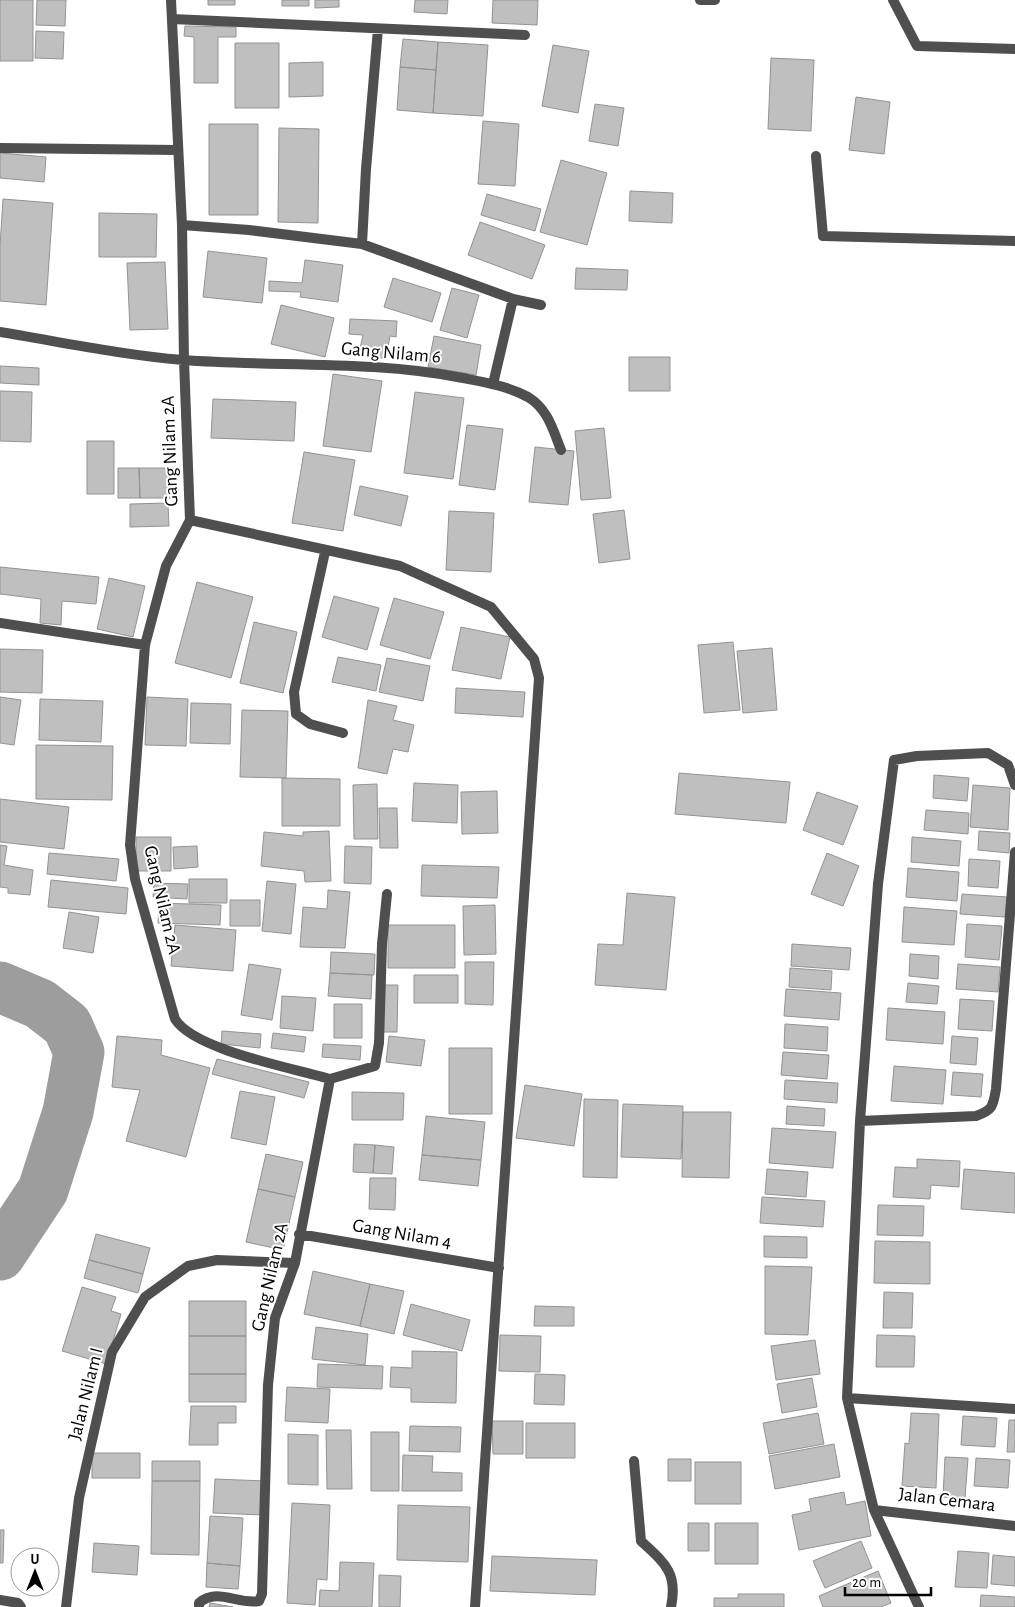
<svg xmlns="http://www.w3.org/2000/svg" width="1015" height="1607" viewBox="0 0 1015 1607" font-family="'Alegreya Sans',sans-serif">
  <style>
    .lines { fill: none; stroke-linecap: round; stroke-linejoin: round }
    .river { stroke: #9d9d9d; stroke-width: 51 }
    .building { fill: #bfbfbf; stroke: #939393 }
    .minor { stroke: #4f4f4f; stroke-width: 10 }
    .labels { text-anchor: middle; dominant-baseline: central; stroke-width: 4; stroke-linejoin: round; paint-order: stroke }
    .street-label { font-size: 19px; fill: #000; stroke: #fff }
  </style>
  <rect width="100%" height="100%" fill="#fff"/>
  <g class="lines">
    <path class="river" d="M0,987L40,1004L67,1025L79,1052L68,1112L43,1190L0,1255"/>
  </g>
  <path class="building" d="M0,0H33V61H0Z
    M37,0H66L65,26L36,25Z
    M208,0H235V5H208Z
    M282,0H309V6H282Z
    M315,0H339V7L315,8Z
    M415,0H448L447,14L414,12Z
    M493,0H538L537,25L492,23Z
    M185,26L236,27V37H218V83H194V37L184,36Z
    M36,31L64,32L63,59L35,58Z
    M403,39L438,42L436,70L400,67Z
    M438,42L488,45L483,116L433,113Z
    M235,43H279V108H235Z
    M553,45L589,51L578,113L542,106Z
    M771,58L814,60L811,131L768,129Z
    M323,62V96L289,97V63Z
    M400,67L436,70L433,113L397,110Z
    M856,97L890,102L884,154L849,150Z
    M595,104L624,108L618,146L589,141Z
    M483,121L519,124L515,186L478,184Z
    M209,124H258V215H209Z
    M279,128L319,129L318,223L278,222Z
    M0,153L46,157L44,182L0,178Z
    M561,160L607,173L587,245L540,232Z
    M630,191L673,193L672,223L629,221Z
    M487,194L541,209L535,231L481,215Z
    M3,199L53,203L46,305L0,301V246Z
    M99,213L157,214L156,257H99Z
    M480,222L545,245L532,279L468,255Z
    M208,251L267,258L262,303L203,297Z
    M305,260L343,265L338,302L300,297L301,292L269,291V281L302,283Z
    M165,262L168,329L130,330L127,263Z
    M576,268L628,270L627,290L575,289Z
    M393,278L441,293L432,322L384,307Z
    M452,288L479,295L467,338L440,330Z
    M281,305L334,318L325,357L271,344Z
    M350,319L397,321L396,337L390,336L386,359L359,353L363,335L349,334Z
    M434,336L481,345L476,375L428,367Z
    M629,357H670V391H629Z
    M0,366L39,368V385L0,383Z
    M333,374L382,381L371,452L323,446Z
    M0,391L32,392L31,442L0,441Z
    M415,392L464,398L453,479L404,473Z
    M213,399L296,402L294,441L211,438Z
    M467,425L503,429L495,490L459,485Z
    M604,428L611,498L581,500L575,431Z
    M87,441H114V494H87Z
    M535,447L574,451L568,505L529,502Z
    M304,452L355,460L343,531L292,523Z
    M118,468H139L140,498H118Z
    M139,468H176V498H140Z
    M360,486L408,496L401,526L354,515Z
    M168,503L169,526L130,527V504Z
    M624,510L630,559L599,563L593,514Z
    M449,511L494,513L491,572L446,570Z
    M0,567L99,577L96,604L62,601L61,625L40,623L41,599L0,594Z
    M109,578L145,586L133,637L97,629Z
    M197,582L253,597L231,678L175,663Z
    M334,596L379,608L367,650L322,637Z
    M394,598L444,612L430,659L380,645Z
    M254,622L297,632L283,693L240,683Z
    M461,627L510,637L501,679L452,670Z
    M733,642L740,710L704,713L698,645Z
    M772,648L777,710L743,713L737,651Z
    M0,649L43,650L42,693L0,692Z
    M338,657L381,665L376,691L332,682Z
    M387,658L430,666L423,701L379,692Z
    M456,688L525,692L523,717L455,713Z
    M0,697L21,700L14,745L0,743Z
    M147,697L188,699L186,746L145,745Z
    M40,699L103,701L101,742L39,740Z
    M368,700L397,706L393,720L414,725L408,752L393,749L387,774L358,768Z
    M191,703L231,704L230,744L190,743Z
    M242,710L288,711L286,778L240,777Z
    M36,745L113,746L112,800L36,799Z
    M679,773L790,782L786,823L675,814Z
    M934,775L969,778L967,801L933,798Z
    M282,778L340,779V826H282Z
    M414,783L458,785L457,823L412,821Z
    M377,784L378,839H354L353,785Z
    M973,785L1010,788L1008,830L970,827Z
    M497,791L498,833L462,834L461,792Z
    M817,792L858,806L843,845L803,830Z
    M0,799L69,807L64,849L0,842Z
    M379,808H397L398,848H380Z
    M926,810L969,813L968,834L924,830Z
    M329,831L331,881L305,882L304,871L261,866L264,832L303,836V832Z
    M979,831L1010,833L1009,853L978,850Z
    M136,837H171V871H136Z
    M912,837L961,841L959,866L911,862Z
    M0,845L7,846L4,865L33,870L30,895L8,893V888L0,887Z
    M197,846L198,867L174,869L173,847Z
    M345,846L372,847L371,884L344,883Z
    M49,853L119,859L116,881L47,874Z
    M827,853L859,866L843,906L811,894Z
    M969,859L1000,861L998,888L968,886Z
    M422,865L499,867L497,898L421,896Z
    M908,868L959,872L957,901L906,897Z
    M189,879H227V903H189Z
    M51,880L128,888L126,914L48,907Z
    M267,881L296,884L291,934L262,931Z
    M154,883L188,884L187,899L153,897Z
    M328,890L350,892L345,948L300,947L303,907L327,909Z
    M627,893L675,897L666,990L595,985L598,944L623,945Z
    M962,894L1007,897L1005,917L960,914Z
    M230,900H260V926H230Z
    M159,903L221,905L220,925L158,923Z
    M495,905L496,954L464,955L463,906Z
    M904,907L957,911L954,945L902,942Z
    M69,912L99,917L93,953L63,948Z
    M967,924L1002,926L999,960L965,957Z
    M175,925L236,930L233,971L171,966Z
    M388,925H455V968H388Z
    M792,944L851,948L849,970L791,966Z
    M331,952L375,954L374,975L330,973Z
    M910,954L939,956L938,979L909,976Z
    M465,962H494L493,1005L465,1004Z
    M249,964L281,969L272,1020L241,1015Z
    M958,964L1000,967L998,992L956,989Z
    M790,968L832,971L831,990L789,987Z
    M330,973L372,975L371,999L328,996Z
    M414,975H458V1003H414Z
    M908,983L939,986L937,1004L906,1002Z
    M383,985H398L397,1032H382Z
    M786,989L841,993L839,1020L784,1016Z
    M282,996L316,998L313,1031L280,1028Z
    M960,999L994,1001L992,1031L958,1029Z
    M334,1004H362V1038H334Z
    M888,1008L945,1012L943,1044L886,1040Z
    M785,1024L828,1027L827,1051L784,1048Z
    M222,1031L261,1034L260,1048L221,1044Z
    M273,1033L306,1037L304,1052L271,1048Z
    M117,1036L162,1040L161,1055L210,1068L186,1157L126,1141L140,1090L112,1087Z
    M389,1036L425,1040L421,1066L386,1062Z
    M952,1036L978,1038L976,1065L950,1063Z
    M323,1044L361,1046L360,1060L322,1057Z
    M449,1048H492V1114H449Z
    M783,1052L829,1055L827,1079L781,1075Z
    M217,1059L309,1082L304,1098L212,1074Z
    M894,1066L946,1070L943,1104L891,1101Z
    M953,1072L983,1074L981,1097L951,1095Z
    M785,1080L838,1083L837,1103L784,1099Z
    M525,1085L582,1094L574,1146L516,1138Z
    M240,1091L275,1097L266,1145L231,1138Z
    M352,1092L404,1093L403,1120H352Z
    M584,1099L618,1100L617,1178L583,1177Z
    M623,1104L683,1106L681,1159L621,1157Z
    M787,1106L825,1109L824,1126L786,1124Z
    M683,1112H731L729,1178L682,1177Z
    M426,1116L485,1122L481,1160L422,1155Z
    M772,1128L836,1132L833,1168L769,1163Z
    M354,1144L375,1145L373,1173L353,1172Z
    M375,1145L394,1147L392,1174L373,1173Z
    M266,1154L303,1162L295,1197L258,1189Z
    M422,1155L481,1160L478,1186L419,1180Z
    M917,1159L960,1161L959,1187L931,1185L930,1199L893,1197L895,1167L917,1168Z
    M767,1169L808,1172L806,1197L765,1194Z
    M964,1169L1015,1173V1213L961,1209Z
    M370,1178H396L395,1210L369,1209Z
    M258,1189L295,1197L283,1250L246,1242Z
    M762,1197L825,1201L823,1227L760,1223Z
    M878,1205L924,1206L923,1236L877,1235Z
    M96,1234L150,1248L143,1274L89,1260Z
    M764,1236L807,1237V1258L764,1257Z
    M875,1241L930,1242V1284L874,1283Z
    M89,1260L143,1274L138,1293L84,1278Z
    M765,1266L812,1267L808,1335L765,1334Z
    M313,1271L370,1284L360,1326L304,1314Z
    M370,1284L404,1291L394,1334L360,1326Z
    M82,1287L116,1297L111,1311L121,1314L106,1364L62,1351Z
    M884,1292L913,1293L912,1328H883Z
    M189,1301H246V1336H189Z
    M411,1304L470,1320L462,1351L403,1335Z
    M535,1306L574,1307V1326H534Z
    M316,1327L368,1334L365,1365L312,1359Z
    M500,1335L541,1336L540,1372L499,1371Z
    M877,1335L915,1336L914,1367H876Z
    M189,1336H246V1374H189Z
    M815,1340L820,1374L776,1380L771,1346Z
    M412,1351L457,1352L456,1403L411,1402V1388L390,1387L391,1367L412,1368Z
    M318,1364L383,1366L382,1389L317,1387Z
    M189,1374H246V1402H189Z
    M535,1374L565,1375L564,1405L534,1404Z
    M812,1378L817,1407L782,1413L777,1384Z
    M287,1387L330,1389L328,1423L285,1421Z
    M191,1406H236V1423H218V1445H189Z
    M818,1413L824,1444L769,1454L763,1423Z
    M911,1413L939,1414L936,1488L902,1486L905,1443L909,1444Z
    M963,1416L997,1418L995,1447L961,1445Z
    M1009,1420H1015V1452H1007Z
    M492,1421H523V1454H493Z
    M526,1423H575V1458H526Z
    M410,1426L461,1427L460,1452L409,1451Z
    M326,1430H351L352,1489H327Z
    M371,1432H399V1491H371Z
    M288,1434L318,1435V1485L288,1484Z
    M834,1444L840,1477L775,1489L769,1456Z
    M92,1453H140V1478H92Z
    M403,1455L433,1456L432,1472L462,1473V1491H402Z
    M945,1457L968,1458L965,1498L943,1497Z
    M976,1458L1010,1460L1008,1488L974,1486Z
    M668,1459H691V1481H668Z
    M152,1461H200V1481H152Z
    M695,1462H741V1504H695Z
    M215,1479L265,1481L264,1515L213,1513Z
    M152,1481H200L199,1555L151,1554Z
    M844,1492L846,1505L865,1501L871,1536L799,1550L792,1515L811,1511L809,1499Z
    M292,1503L330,1505L327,1580L317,1579L315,1605L287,1603Z
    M398,1505L470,1507L468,1562L397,1560Z
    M210,1516L243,1518L240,1566L207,1563Z
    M688,1523H709V1551H688Z
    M715,1523H758V1564H715Z
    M0,1530H4L3,1563H0Z
    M861,1541L872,1568L825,1588L813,1561Z
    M94,1543L139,1546L137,1575L92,1572Z
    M958,1551L989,1553L987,1588L955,1587Z
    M993,1555L1015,1557V1586L991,1584Z
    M492,1556L597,1560L595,1595L490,1591Z
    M340,1562L374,1563L372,1607H319L320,1590L339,1591Z
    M207,1563L240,1566L238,1589L206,1587Z
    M878,1571L891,1603L881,1607H823L819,1596Z
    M379,1575L401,1576L400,1607H379Z
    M738,1594H784V1607H714V1598H738Z
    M981,1595L1015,1597V1607H980Z
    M210,1603L233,1607H209Z"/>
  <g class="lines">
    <path class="minor" d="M171,0L182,225L184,360L190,520L166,566L145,645L130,845L135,879L175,1019C194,1050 293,1068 330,1079L295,1263L275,1318L268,1385L262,1594L259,1601C238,1605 217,1587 199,1603V1607
      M700,0H715
      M893,0L917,46L1015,49
      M172,19L525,35
      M0,148L178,150
      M816,156L823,236L1015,241
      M182,225L249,230L362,244L513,299L541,305
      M362,244L366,169L378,29
      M0,332C61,342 122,355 183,360C276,367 371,360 463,378C484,382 508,386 528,397C548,409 553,430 561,450
      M493,384L513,299
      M190,520L400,566L491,607L534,659L539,678L475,1607
      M325,552L294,692L296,714L310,724L343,733
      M0,623L145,645
      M330,1079L375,1066L379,1043L382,944L387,894
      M860,1121L976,1116C993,1110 993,1106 996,1089L1015,852
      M299,1234L499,1268
      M847,1398L1015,1409
      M634,1461L641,1541C665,1563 678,1573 671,1607
      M874,1510L1015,1526
      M0,1600L18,1603L21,1607
      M66,1607L79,1498L112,1352L145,1297L188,1266L217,1260L295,1263
      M919,1607L874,1510L847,1398L860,1121L878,884L894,760L917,756L988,753L1008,765L1015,785"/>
  </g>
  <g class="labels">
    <g class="street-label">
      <text transform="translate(391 353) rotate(5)">Gang Nilam 6</text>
      <text transform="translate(170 451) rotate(-92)">Gang Nilam 2A</text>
      <text transform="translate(162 900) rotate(77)">Gang Nilam 2A</text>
      <text transform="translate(402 1234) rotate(10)">Gang Nilam 4</text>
      <text transform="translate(270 1277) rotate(-77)">Gang Nilam 2A</text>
      <text transform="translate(86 1394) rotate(-76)">Jalan Nilam I</text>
      <text transform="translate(947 1500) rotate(7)">Jalan Cemara</text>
    </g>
  </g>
  <g transform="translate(35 1572)"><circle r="24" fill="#ffffff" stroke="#999999"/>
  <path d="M0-4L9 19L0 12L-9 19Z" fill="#000000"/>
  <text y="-8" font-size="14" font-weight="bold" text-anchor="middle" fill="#000000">U</text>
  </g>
  <path d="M845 1587v8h86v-8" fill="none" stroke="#000000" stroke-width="2.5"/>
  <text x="852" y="1587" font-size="15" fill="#000000" stroke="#ffffff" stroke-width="4" paint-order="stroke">20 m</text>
</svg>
